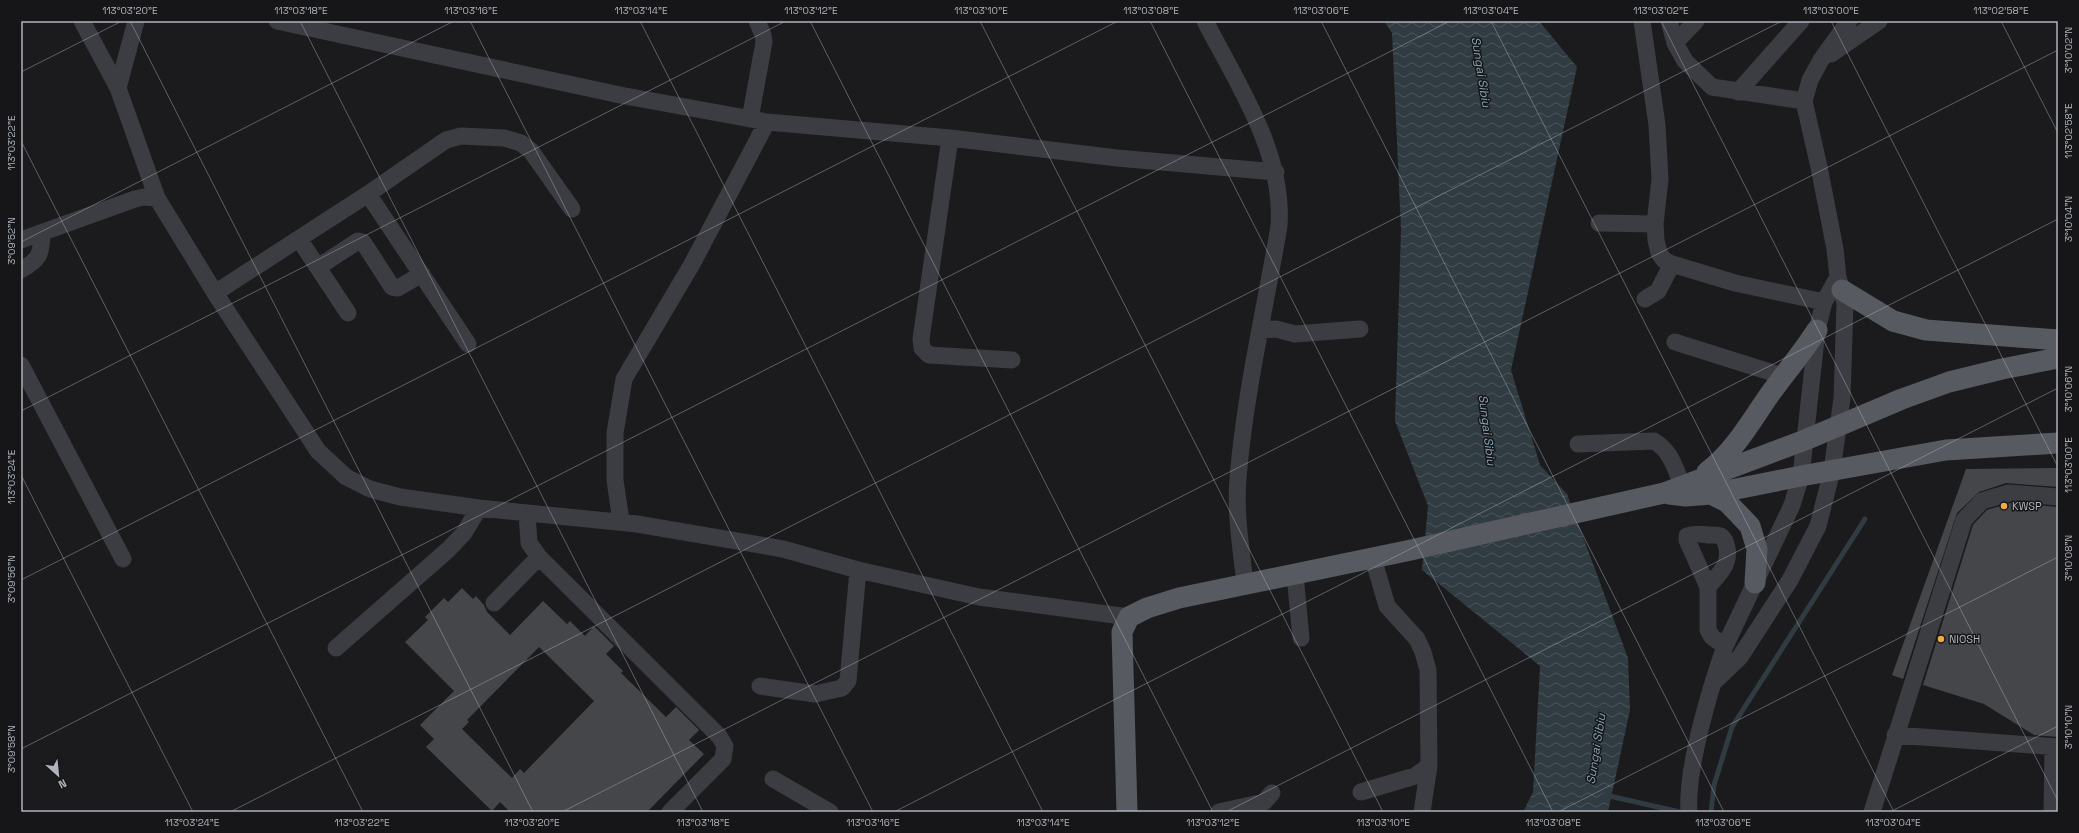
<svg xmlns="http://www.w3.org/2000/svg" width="2079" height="833" viewBox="0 0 2079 833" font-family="'Space Grotesk',sans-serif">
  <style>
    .water { fill: url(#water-waves) }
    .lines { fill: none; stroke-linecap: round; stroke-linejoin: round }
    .stream { stroke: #303b42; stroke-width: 5 }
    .building { fill: #45464a; fill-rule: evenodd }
    .minor { stroke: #3c3d42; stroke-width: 17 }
    .major { stroke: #585a61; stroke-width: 21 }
    .ticks { fill: none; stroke: #aeb3bc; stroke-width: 1; stroke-opacity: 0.45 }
    .poi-dot { fill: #f0aa40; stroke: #161618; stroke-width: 1.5 }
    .labels { text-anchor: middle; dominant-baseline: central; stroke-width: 3; stroke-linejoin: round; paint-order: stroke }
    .poi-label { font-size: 11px; fill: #aeb3bc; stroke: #161618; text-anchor: start }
    .water-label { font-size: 12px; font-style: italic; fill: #86a3b6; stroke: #161618 }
    .neatline { fill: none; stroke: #aeb3bc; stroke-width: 1.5 }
    .ticks-label { font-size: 10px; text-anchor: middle; fill: #aeb3bc }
  </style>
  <defs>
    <pattern id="water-waves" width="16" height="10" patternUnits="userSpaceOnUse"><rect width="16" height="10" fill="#303b42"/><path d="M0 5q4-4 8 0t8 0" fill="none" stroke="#4b555b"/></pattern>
  </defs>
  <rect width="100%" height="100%" fill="#1b1b1d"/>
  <path class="water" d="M1384,21H1539L1577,67L1511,370L1540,465L1567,494L1628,658L1630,710L1608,812H1523L1533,792L1540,666L1422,570L1428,506L1395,421L1401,230L1392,33Z"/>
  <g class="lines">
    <path class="stream" d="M1605,795L1680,812
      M1711,812L1714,785L1732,727L1865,519"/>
  </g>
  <path class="building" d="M2058,468V487L2006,483L1979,492L1957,513L1903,679L1892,675L1966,469Z
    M2010,503L2058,507V737L2034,735L1984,704L1923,685L1973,525L1987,510Z
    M462,588L473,599L476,596L484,605L487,612L510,635L543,601L567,624L570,621L585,636L594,626L614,646L606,654L623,671L621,673L666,717L676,707L699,730L689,740L704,754L647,812H510L500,802L492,811L426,747L434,739L420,725L454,691L405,642L428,620L425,617L444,598L448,602ZM539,647L594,701L524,773L520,769L512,778L462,729L469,722L467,720Z"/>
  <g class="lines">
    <path class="minor" d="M82,21L118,88
      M136,21L118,88L157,198
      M277,21L620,95L767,122L950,138L1117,158L1276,172
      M1205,21C1238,85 1284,152 1279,226C1265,309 1245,393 1238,478C1235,513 1241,548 1245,583
      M1642,21L1657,125L1660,179L1655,224L1656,240L1659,253L1664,260L1672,264L1735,283L1824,302
      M1669,21L1675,43L1685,61L1712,87L1804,101
      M1675,43L1696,21
      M1831,54L1879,21
      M1738,92L1801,21
      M750,119L764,42L763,35L757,21
      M950,138L921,339L922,348L929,355L1012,360
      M368,194L468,344
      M1599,223L1655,224
      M299,239L348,313
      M21,240L135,199L144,197L157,198L215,293L318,451L346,477L370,489L400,497L479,508L637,524L783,549L858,570L979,597L1129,617
      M318,267L358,241L363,242L392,287L398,288L422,274
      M21,270C40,259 41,255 42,234
      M215,293L368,194L446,140L461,136L504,138L521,143L531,151L572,209
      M1645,299L1658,291L1672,264
      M1261,330L1276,329L1295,334L1360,329
      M1675,342L1783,376
      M21,365L123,559
      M1578,444L1654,441C1671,451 1675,468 1682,485
      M527,514L529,543L539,557L719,736L725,746L723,759L670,812
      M621,521L615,480V433L624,379L692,264L767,122
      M1373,558L1387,606L1417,639L1423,652L1428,670L1429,766L1422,812
      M1295,575L1301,638
      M1708,587C1720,573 1732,563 1726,544C1723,534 1718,535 1709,535C1702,534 1694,533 1687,536V540L1708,587V630L1712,637L1725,646
      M494,603L539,557
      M336,648L449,549L464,533L479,508
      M1715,681L1740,657L1790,580L1818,526L1832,471L1842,398L1845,303L1838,277L1835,249L1819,167L1804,101L1810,80L1821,60L1849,21
      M760,686L815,694L842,688L848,681L858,570
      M1895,735L2058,747
      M773,779L830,812
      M1361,792L1415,776L1429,766
      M1219,812L1264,802L1272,793
      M1689,812C1686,768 1710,689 1725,646L1792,505L1801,476L1817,330L1824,302L1838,277
      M1872,812L1964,520L1982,501L2009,493L2058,497
      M2052,812L2053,747"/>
    <path class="major" d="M1842,290L1893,321L1926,330L2058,340
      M1707,472C1734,452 1751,421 1770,394C1786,372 1803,352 1817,330
      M1669,494L1686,496L1711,494L1801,476L1946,450L2058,443
      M1711,494L1727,502L1750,526L1757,549L1755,583
      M1127,812L1122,632L1129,617L1147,608L1179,598L1411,550L1664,493L1805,440L1902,399L1949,382L2002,369L2058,358"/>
  </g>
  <path class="ticks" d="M130,21L533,812M300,21L703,812M470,21L873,812M640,21L1043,812M810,21L1213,812M980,21L1383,812M1150,21L1553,812M1321,21L1724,812M1491,21L1894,812M1661,21L2058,801M1831,21L2058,467M2001,21L2058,133M21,72L122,21M21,141L363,812M21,242L454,21M21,411L786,21M21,475L193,812M21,580L1118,21M21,749L1450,21M21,809L23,812M230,812L1782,21M562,812L2058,50M894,812L2058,219M1226,812L2058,388M1558,812L2058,557M1890,812L2058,726"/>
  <g class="poi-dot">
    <circle cx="2004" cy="506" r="4"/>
    <circle cx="1941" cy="639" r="4"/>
  </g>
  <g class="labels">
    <g class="poi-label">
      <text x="2012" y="506">KWSP</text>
      <text x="1949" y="639">NIOSH</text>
    </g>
    <g class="water-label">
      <text transform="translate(1481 72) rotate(81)">Sungai Sibiu</text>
      <text transform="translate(1487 430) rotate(83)">Sungai Sibiu</text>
      <text transform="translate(1596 749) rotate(-81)">Sungai Sibiu</text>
    </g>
  </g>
  <rect width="2079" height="833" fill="none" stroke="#161618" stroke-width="44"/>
  <g transform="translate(58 775) rotate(153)" stroke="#161618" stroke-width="3" paint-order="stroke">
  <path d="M0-3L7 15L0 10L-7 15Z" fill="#aeb3bc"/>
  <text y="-6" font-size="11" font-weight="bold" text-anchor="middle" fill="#aeb3bc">N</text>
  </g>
  <rect x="22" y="22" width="2035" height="789" class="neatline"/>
  <g class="ticks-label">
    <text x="130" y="14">113°03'20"E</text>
    <text x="301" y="14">113°03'18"E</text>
    <text x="471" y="14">113°03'16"E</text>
    <text x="641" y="14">113°03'14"E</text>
    <text x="811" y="14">113°03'12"E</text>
    <text x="981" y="14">113°03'10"E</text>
    <text x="1151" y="14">113°03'08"E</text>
    <text x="1321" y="14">113°03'06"E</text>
    <text x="1491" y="14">113°03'04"E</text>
    <text x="1661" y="14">113°03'02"E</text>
    <text x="1831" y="14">113°03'00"E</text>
    <text x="2001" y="14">113°02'58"E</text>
    <text transform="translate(2068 50) rotate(-90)" y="4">3°10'02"N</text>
    <text transform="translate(2068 131) rotate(-90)" y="4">113°02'58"E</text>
    <text transform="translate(11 143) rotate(-90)" y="4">113°03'22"E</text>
    <text transform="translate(2068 219) rotate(-90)" y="4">3°10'04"N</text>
    <text transform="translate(11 241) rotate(-90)" y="4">3°09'52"N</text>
    <text transform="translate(2068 389) rotate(-90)" y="4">3°10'06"N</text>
    <text transform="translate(2068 465) rotate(-90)" y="4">113°03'00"E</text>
    <text transform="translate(11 477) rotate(-90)" y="4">113°03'24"E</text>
    <text transform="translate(2068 558) rotate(-90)" y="4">3°10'08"N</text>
    <text transform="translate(11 579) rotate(-90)" y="4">3°09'56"N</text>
    <text transform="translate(2068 727) rotate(-90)" y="4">3°10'10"N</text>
    <text transform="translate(11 749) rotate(-90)" y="4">3°09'58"N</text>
    <text x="192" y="826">113°03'24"E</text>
    <text x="362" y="826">113°03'22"E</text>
    <text x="532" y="826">113°03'20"E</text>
    <text x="703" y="826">113°03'18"E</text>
    <text x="873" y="826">113°03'16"E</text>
    <text x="1043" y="826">113°03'14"E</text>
    <text x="1213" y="826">113°03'12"E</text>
    <text x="1383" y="826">113°03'10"E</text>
    <text x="1553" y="826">113°03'08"E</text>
    <text x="1723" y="826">113°03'06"E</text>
    <text x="1893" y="826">113°03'04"E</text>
  </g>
</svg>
